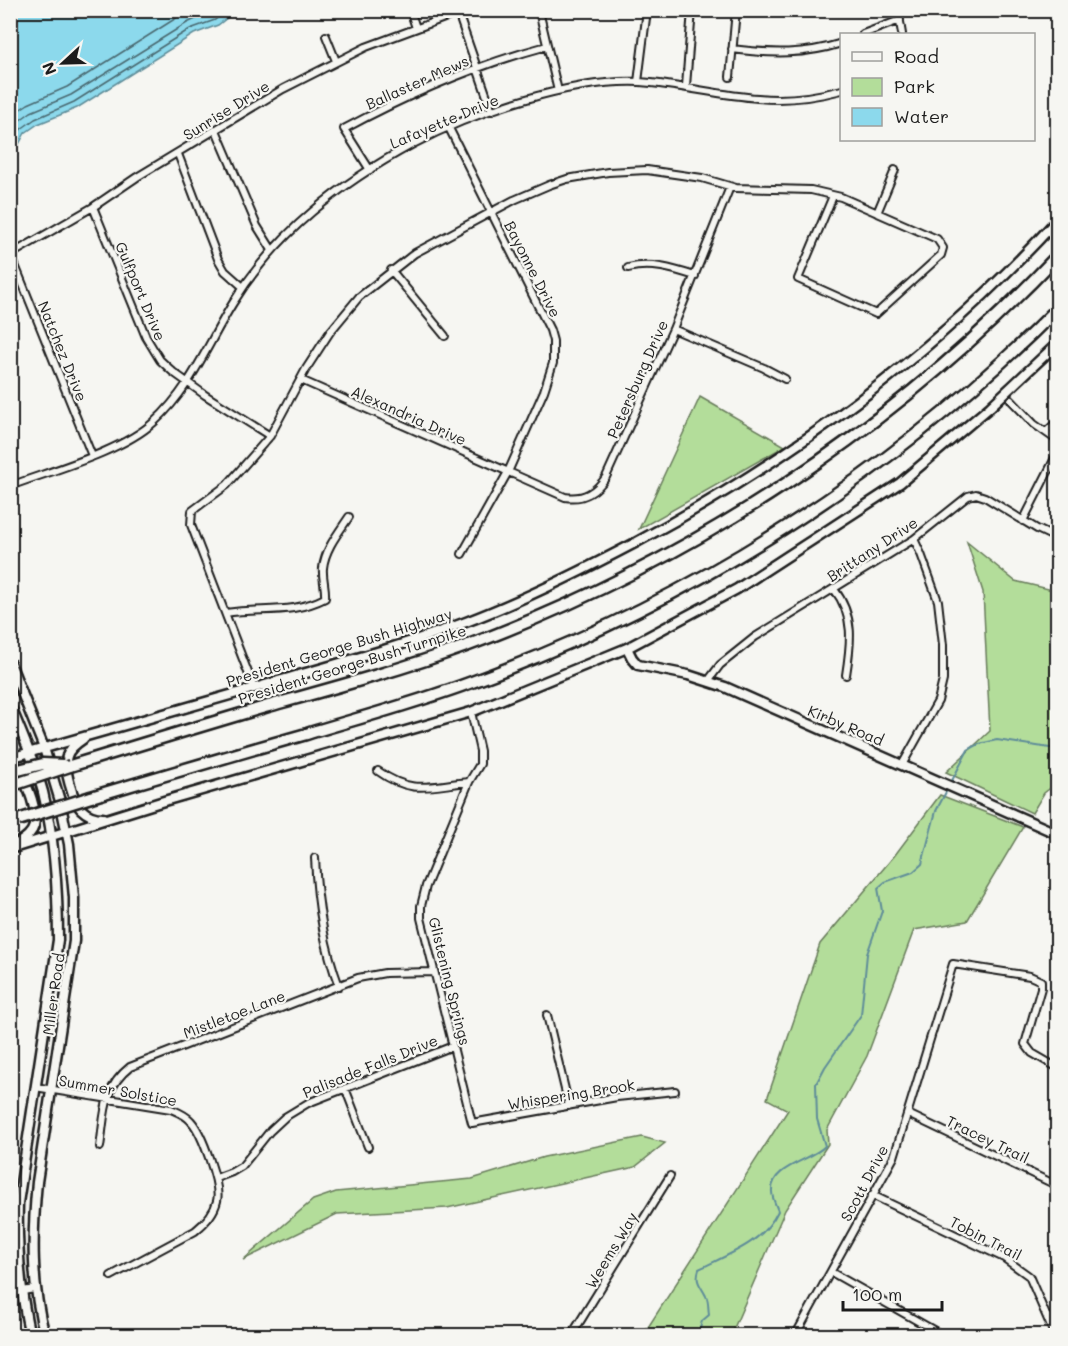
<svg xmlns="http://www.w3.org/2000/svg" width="1068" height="1346" viewBox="0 0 1068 1346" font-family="Mali,sans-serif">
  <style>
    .green { fill: #b3dd9a; stroke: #687c5b; stroke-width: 1.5 }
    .water { fill: #8cd9ec; stroke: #5f8d99; stroke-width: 1.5 }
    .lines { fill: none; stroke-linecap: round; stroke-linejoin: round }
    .shore { stroke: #49686f; stroke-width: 1.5 }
    .stream { stroke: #5f8d99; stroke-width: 2 }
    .street-casing { stroke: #1c1c1c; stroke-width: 10 }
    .secondary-casing { stroke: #1c1c1c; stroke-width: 13 }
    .highway-casing { stroke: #1c1c1c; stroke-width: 15 }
    .street { stroke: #f6f6f2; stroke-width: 6 }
    .secondary { stroke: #f6f6f2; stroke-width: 8 }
    .highway { stroke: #f6f6f2; stroke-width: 10 }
    .highway-bridge-casing { stroke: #1c1c1c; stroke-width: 15; stroke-linecap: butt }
    .highway-bridge { stroke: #f6f6f2; stroke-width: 10 }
    .labels { text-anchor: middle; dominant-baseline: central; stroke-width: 4.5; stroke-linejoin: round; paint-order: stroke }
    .street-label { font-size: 15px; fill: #1c1c1c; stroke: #f6f6f2 }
  </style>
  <rect width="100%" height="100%" fill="#f6f6f2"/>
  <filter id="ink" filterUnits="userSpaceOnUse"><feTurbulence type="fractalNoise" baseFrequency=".0167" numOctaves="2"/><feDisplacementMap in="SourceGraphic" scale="12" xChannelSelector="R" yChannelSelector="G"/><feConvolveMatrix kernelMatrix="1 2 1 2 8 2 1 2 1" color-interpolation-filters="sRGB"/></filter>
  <g filter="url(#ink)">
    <path class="green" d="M700,397L785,446L639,529Z
      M967,542L1015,581L1057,591V783L1044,793L1032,813L946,772L990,731L983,592Z
      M940,795L1023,827L967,921L914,930L867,1056L827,1130L828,1144L785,1210L731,1335H643L788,1110L767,1099L820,944L895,855Z
      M642,1137L665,1143L635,1167L447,1208L337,1214L243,1260L313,1200L336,1192L472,1179L544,1157Z"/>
    <path class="water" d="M11,10H236V11L218,25L194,34L77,108L38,124L25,133L17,148L11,151Z"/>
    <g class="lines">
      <path class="shore" d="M10,116L28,104L67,87L181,15L193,10
        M10,132L16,123L31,112L71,95L187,23L215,10
        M10,144L21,129L35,119L74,102L190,29L215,20L227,10"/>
      <path class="stream" d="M698,1336L702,1321L709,1315C708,1309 709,1301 706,1296C700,1284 695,1282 699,1269C729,1254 763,1243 778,1211C776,1205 772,1198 772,1192C770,1166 811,1161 825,1146L817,1119L816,1084L825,1067L861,1015L867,954L882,911L878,888L885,882L913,872L922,864L936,811L968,750L979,744L997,740L1050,748L1058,746"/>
      <g class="street-casing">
        <path id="street" d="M410,10L416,28
          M898,10L902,34
          M539,11L558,91
          M458,13L492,111
          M863,34L900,20
          M326,36L336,61
          M732,49C772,54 804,55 842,43
          M730,77L736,10
          M638,82L647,10
          M686,86L692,10
          M449,128L550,330L553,341V363L544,391L508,472L462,554
          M216,130L257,226L272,250
          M178,154L218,259L225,271L243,287
          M370,170L344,129C409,94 476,65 547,46
          M93,207L146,337L160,360L173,372L205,395L270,436
          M877,213L895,170
          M10,255L93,207L137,177L283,89L366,47L466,10
          M11,255L92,456
          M628,268C651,262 673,269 695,276
          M391,270L445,336
          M673,329L764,368L785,379
          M301,380L565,497C584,500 596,492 606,477L673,329L730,187
          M1011,400L1034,424L1058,441
          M1046,432L1058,421
          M10,486C53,470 121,452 154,422C191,389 208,343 233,303C277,232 341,183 413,144C474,112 571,79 640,82C680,85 719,95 758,98C786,101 815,97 842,90
          M1023,521L1058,452
          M834,589C855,616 851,643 846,675
          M225,613C261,607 292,615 325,598C326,588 322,578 323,568C325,549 339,532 349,517
          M708,681L720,665L755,637L914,539L968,496L976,494L985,497L1037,529L1058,539
          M254,688L191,525L192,511L227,485L270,436L306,369L330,332L359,297L415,253L514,200L549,185L567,179L608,172L647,170L702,178L736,188L811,190L841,197L937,239L943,248L941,255L876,314L798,279L833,196
          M471,712L480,751V764L469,782L426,886L421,906V918L472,1123L617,1097L675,1091
          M902,765L938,701L943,680V645L938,601L921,554L914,539
          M378,771C413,796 431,785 469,782
          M315,858C317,902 323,944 339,986
          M547,1015L569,1106
          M35,1087L171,1109C178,1112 186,1115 191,1121C202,1133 221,1185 217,1201C214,1214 205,1223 195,1231L111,1276
          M345,1088L368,1147
          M908,1114L1058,1186
          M100,1147C105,1115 102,1089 130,1067L358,978L385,973L434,972
          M216,1178L232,1172L242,1166L270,1131L285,1117L308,1103L453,1046
          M872,1195L1004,1258L1029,1276L1055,1336
          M831,1272L944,1336
          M10,1293L35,1289
          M1048,1318L1058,1315
          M571,1336L670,1176
          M795,1336L894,1157L953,964L1030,976L1041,981V988L1025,1044L1032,1053L1058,1068"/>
      </g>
      <g class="secondary-casing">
        <path id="secondary" d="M627,648L632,658L638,665L688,675L725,687L1058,834
          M10,663L44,748L60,801L69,844L74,898V941L37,1182C32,1234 31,1285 45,1336
          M10,705C22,734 35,763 43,792C55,841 58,890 58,940L18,1203C17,1248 20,1292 30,1336
          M83,739C77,743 69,749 67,756C63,767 73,801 81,809C87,815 95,818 103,818
          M10,758C95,734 180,709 265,685C332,665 400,647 466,622C524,600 580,572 635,543C795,457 935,354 1058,219
          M10,766C26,775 38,808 34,826C32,833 25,839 18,843
          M10,849L164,801L471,712L627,648L737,589L900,483L990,407L1058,343"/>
      </g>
      <g class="highway-casing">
        <path id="highway" d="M70,766C135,746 200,726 265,707C333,688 400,670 466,646C690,563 894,429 1058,255
          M91,797C162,776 232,755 303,735C359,718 416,703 472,682C692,602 893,474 1058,308"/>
      </g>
      <use href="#street" class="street"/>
      <use href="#secondary" class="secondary"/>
      <use href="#highway" class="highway"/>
      <g class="highway-bridge-casing">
        <path id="highway-bridge" d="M10,772L43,764L63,765
          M10,786L70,766
          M18,820L91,797"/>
      </g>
      <use href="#highway-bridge" class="highway-bridge"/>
    </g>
  </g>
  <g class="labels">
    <g class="street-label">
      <text transform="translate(417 82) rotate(-24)">Ballaster Mews</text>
      <text transform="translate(226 110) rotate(-32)">Sunrise Drive</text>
      <text transform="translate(444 121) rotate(-23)">Lafayette Drive</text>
      <text transform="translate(533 269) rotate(63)">Bayonne Drive</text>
      <text transform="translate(141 291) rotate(67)">Gulfport Drive</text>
      <text transform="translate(63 351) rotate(68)">Natchez Drive</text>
      <text transform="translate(637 379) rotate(-66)">Petersburg Drive</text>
      <text transform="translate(409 415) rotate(24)">Alexandria Drive</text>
      <text transform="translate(872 549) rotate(-33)">Brittany Drive</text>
      <text transform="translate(339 647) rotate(-17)">President George Bush Highway</text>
      <text transform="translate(352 664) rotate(-17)">President George Bush Turnpike</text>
      <text transform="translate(846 725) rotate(23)">Kirby Road</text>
      <text transform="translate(450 981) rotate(76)">Glistening Springs</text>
      <text transform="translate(53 994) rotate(-82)">Miller Road</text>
      <text transform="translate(234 1014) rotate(-21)">Mistletoe Lane</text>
      <text transform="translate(370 1066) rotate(-22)">Palisade Falls Drive</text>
      <text transform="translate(118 1090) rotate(10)">Summer Solstice</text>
      <text transform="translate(571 1094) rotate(-9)">Whispering Brook</text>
      <text transform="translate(988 1139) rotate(26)">Tracey Trail</text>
      <text transform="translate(864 1183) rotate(-62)">Scott Drive</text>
      <text transform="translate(986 1238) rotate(27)">Tobin Trail</text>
      <text transform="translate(611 1250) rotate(-59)">Weems Way</text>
    </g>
  </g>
  <rect width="1068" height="1346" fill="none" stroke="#f6f6f2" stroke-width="36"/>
  <rect x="18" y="18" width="1032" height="1310" fill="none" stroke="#1c1c1c" stroke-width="2" filter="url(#ink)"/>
  <rect x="840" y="33" width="195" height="108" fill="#f6f6f2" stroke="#9f9f9c" stroke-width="1.5"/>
  <rect x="852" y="52" width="30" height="9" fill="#f6f6f2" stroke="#9f9f9c" stroke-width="1.5"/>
  <text x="894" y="63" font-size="18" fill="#1c1c1c">Road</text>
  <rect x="852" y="78" width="30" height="18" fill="#b3dd9a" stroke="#9f9f9c" stroke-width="1.5"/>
  <text x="894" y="93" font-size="18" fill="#1c1c1c">Park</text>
  <rect x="852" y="108" width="30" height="18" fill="#8cd9ec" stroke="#9f9f9c" stroke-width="1.5"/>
  <text x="894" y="123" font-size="18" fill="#1c1c1c">Water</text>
  <g transform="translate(63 63) rotate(248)" stroke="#f6f6f2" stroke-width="4.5" paint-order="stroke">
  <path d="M0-4.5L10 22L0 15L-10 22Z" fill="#1c1c1c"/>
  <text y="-9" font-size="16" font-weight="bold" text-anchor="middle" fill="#1c1c1c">N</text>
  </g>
  <path d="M843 1301v9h99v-9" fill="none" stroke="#1c1c1c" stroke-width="3"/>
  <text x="852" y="1301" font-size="18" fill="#1c1c1c" stroke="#f6f6f2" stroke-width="4.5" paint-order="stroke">100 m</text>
</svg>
